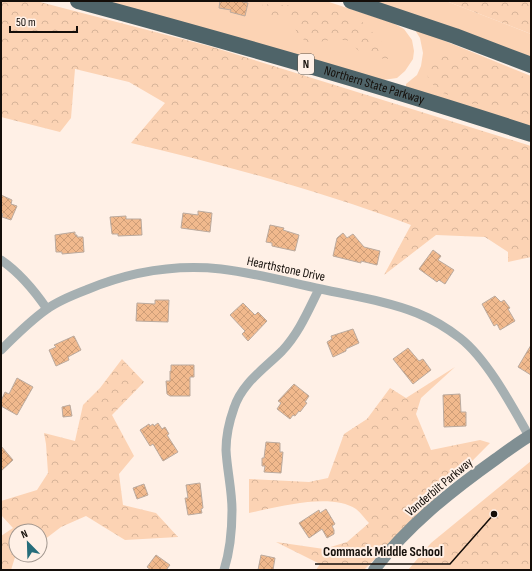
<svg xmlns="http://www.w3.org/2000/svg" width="532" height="571" viewBox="0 0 532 571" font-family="'Sofia Sans Condensed',sans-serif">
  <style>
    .green { fill: #fcd3b4 }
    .forest { fill: url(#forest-crowns) }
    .building { fill: url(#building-cross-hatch); stroke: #bbaa9e }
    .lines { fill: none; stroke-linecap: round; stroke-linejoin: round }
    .street { stroke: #a6b0b2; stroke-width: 9 }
    .secondary { stroke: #808f93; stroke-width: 12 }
    .highway { stroke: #4f6469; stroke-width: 16 }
    .labels { text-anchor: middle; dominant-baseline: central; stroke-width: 4; stroke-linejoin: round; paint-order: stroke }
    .shield { fill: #fff0e6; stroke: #5a524b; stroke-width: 1 }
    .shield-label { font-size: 12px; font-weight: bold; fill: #140e09 }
    .street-label { font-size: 13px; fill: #140e09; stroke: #fff0e6 }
    .leader { fill: none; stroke: #140e09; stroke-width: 1.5 }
    .callout-dot { fill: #140e09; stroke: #fff0e6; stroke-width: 1.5 }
    .callout-label { font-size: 14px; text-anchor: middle; font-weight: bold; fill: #140e09; stroke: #fff0e6; stroke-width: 4; stroke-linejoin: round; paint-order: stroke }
  </style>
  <defs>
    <pattern id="forest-crowns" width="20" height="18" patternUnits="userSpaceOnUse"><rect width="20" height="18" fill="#fcd3b4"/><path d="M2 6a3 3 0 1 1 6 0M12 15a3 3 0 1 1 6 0" fill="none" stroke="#d7b499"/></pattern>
    <pattern id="building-cross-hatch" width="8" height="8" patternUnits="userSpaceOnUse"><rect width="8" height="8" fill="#f1b98d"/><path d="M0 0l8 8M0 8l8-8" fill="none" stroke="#ce9e78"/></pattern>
  </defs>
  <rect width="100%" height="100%" fill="#fff0e6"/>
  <path class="green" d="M96,1H326L393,23L404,29L412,40L414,51L413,59L405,71L397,78L383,80Z
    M373,1H446L531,34V57Z
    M415,30H418L531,76V128L406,87V84L417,75L421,66L423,53L420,38Z"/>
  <path class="forest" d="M1,1H36L209,46L531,146V257L508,262V252L485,237L436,235L384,275L411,225C320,191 225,165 131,143L165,103L129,82L75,69L71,118L60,132L1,117Z
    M446,1H531V34L521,30Z
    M263,4L303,6L344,13L364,23L375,35L385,46L388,59C368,58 362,58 351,41L335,39L309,44L297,34L294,24L290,20L259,19Z
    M455,53L500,67L531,80V118L499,105L473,104L440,92L428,79L427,63L440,54Z
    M122,359L144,382L112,415L134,456L119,474L123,505L156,513L178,537L125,540L86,516L61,527L40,543V531H16V554L11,570H1V536L13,528L1,515V501L37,490L48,473L46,444L44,433L75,441L83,405L100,388Z
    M455,367L421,398L416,414L431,450L480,440L490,443L364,570H316L320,564L276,542L324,549L347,542L369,523C365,519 361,513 356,509C331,492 278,507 249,513V479L309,482L328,478L344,434L367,419L390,388L406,398Z
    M531,461V570H408L431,543Z"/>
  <path class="building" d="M220,1H239L248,3L245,16L230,12L231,10L219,8Z
    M1,195L12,200L11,204L17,206L11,220L2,217L3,214L1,213Z
    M198,211L212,213L210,232L181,228L183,213L198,215Z
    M126,216V219H141L142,235L118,236V234H112L110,217Z
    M270,225L284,228L283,230L299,235L295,251L272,246V243L266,242Z
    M75,232V235H77V237H83L84,252L62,254V252H56L55,235Z
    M343,233L347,238L353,234L364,247L380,251L377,265L361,261V263L333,256L337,238Z
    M433,250L441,256L438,260L454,270L445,284L439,280L437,282L419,269Z
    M495,296L501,302L504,300L510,308L508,309L515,321L500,330L497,324L494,326L482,304Z
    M155,300H169L168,322L136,321L137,303L155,304Z
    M243,303L255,315L258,312L267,321L248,341L242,334L245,331L230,315Z
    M353,329L359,343L346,349V351L333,357L327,342L332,339L331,336Z
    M74,336L81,350L68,357L69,360L56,366L49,350L56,347L54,345Z
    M531,345V375L518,367Z
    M408,348L419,361L423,359L431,370L413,384L393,359Z
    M171,365H194V377H190V396H170L167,394L166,381H170V371H171Z
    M17,378L33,387L17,415L1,406V401L5,392L9,394Z
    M294,384L309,396L305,402L307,403L300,412L299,411L295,416L293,415L290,419L277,409L281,403L278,401Z
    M460,394L461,412H466V426L444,427L443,395Z
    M70,405L72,416L63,417L62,407Z
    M158,423L162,429L165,427L169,434L167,435L178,452L163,461L153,444L150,446L140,430L149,424L150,426L153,424L154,426Z
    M266,442L280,443V452H283L281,473L264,472L265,466H262V458H264Z
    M1,446L13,460L1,471Z
    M200,483L203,508L201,509L202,513L188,515L185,498H188L186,485Z
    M144,484L148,495L137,499L133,488Z
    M326,509L335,524L332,526L334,530V534L327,538L322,529L309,538L299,523L319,510L320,513Z
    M156,555L170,565L166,570H151L147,567Z
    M261,555L275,558L273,570H258Z"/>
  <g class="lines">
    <path class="street" d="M1,260C20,273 34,290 47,309
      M1,350C15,336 31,320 47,309C58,301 73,295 86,290C129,272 174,264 221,269C255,273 288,282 321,289C352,296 387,301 417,313C432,319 447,328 460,338C487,359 512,406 529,436
      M224,570C230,551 232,530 232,510C232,490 227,470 226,450C226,435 229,422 234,408C242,383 264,369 282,351C299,333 308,311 319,289"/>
    <path class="secondary" d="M374,570C407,526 451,491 496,459C507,451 519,442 531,435"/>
    <g class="highway">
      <path id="s1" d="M78,1C230,42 381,85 531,134"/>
      <path d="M351,1L455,36L531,65"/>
    </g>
  </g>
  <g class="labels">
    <rect class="shield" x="298" y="54" width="16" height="20" rx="3"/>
    <g class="shield-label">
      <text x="306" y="64">N</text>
    </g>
    <g class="street-label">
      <text stroke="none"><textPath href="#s1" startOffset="308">Northern State Parkway</textPath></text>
      <text transform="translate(286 269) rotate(12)">Hearthstone Drive</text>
      <text transform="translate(439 487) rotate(-40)">Vanderbilt Parkway</text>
    </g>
  </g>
  <path class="leader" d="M494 514L450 564H315"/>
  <circle class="callout-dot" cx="494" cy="514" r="4"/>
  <g class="callout-label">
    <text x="383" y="556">Commack Middle School</text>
  </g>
  <rect width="532" height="571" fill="none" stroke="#140e09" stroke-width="4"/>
  <g transform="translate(28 543) rotate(337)"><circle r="19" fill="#fff0e6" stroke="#a1968e"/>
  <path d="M0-3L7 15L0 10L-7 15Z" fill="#266d7a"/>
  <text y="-6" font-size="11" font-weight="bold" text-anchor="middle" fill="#140e09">N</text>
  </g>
  <path d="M10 26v6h67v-6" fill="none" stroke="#140e09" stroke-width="2"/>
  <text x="16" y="26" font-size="12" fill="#140e09" stroke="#fff0e6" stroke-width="3" paint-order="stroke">50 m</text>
</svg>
